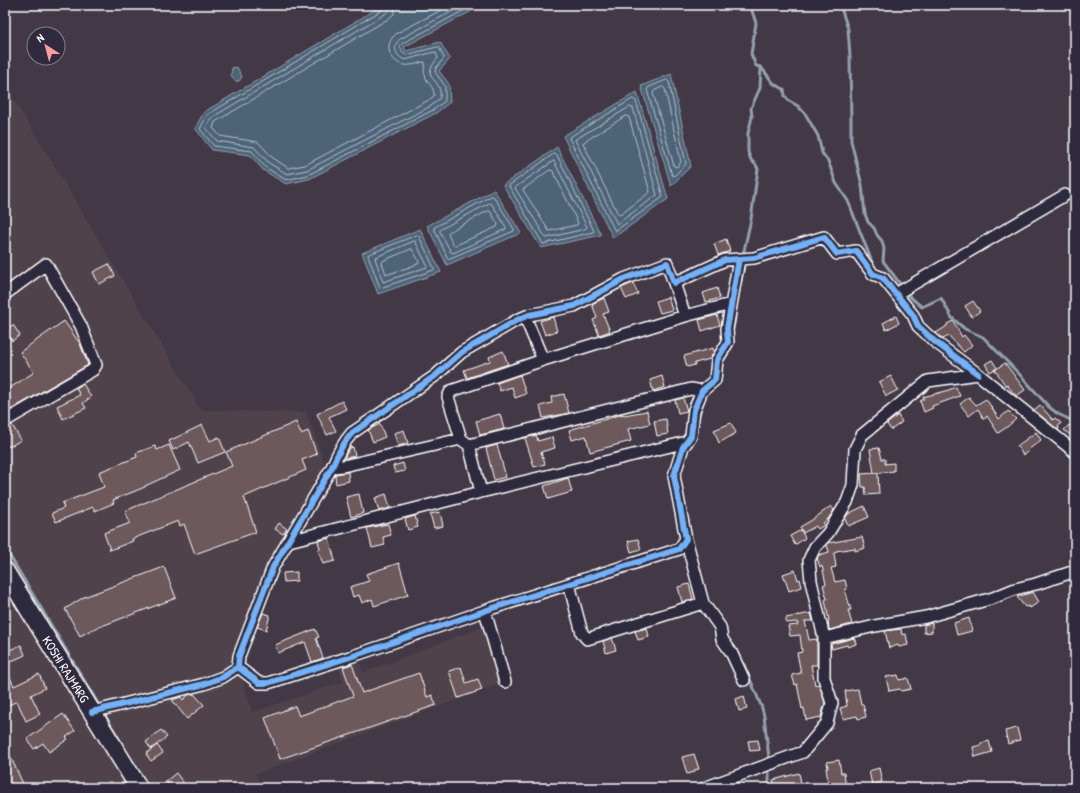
<svg xmlns="http://www.w3.org/2000/svg" width="1080" height="793" viewBox="0 0 1080 793" font-family="'Patrick Hand',sans-serif">
  <style>
    .built { fill: #4f424c }
    .water { fill: #4d6378; stroke: #94a1ae }
    .lines { fill: none; stroke-linecap: round; stroke-linejoin: round }
    .shore { stroke: #b8c1c9; stroke-width: 1 }
    .stream { stroke: #94a1ae; stroke-width: 3 }
    .building { fill: #6d585b; stroke: #fff }
    .street-casing { stroke: #fff; stroke-width: 14 }
    .primary-casing { stroke: #fff; stroke-width: 20 }
    .street { stroke: #2f2a3d; stroke-width: 11 }
    .primary { stroke: #2f2a3d; stroke-width: 17 }
    .cycleway-casing { stroke: #2f2a3d; stroke-width: 8 }
    .cycleway { stroke: #73b2f8; stroke-width: 6 }
    .labels { text-anchor: middle; dominant-baseline: central; stroke-width: 3; stroke-linejoin: round; paint-order: stroke }
    .street-label { font-size: 13px; fill: #fff; stroke: #2f2a3d }
  </style>
  <rect width="100%" height="100%" fill="#423846"/>
  <filter id="ink" filterUnits="userSpaceOnUse"><feTurbulence type="fractalNoise" baseFrequency=".025" numOctaves="2"/><feDisplacementMap in="SourceGraphic" scale="8" xChannelSelector="R" yChannelSelector="G"/><feConvolveMatrix kernelMatrix="1 2 1 2 8 2 1 2 1" color-interpolation-filters="sRGB"/></filter>
  <g filter="url(#ink)">
    <path class="built" d="M5,84L201,410L306,412L325,464L268,565L238,667L252,712L343,682L337,664L358,657L363,673L489,624L505,682L255,774L264,788H5Z"/>
    <path class="water" d="M383,5H483L404,47L406,51L440,42L450,59L439,71L449,84L450,102L436,113L309,179L286,184L263,170L250,155L212,150L195,128L204,112Z
      M237,67L242,77L239,81H235L231,75L232,68Z
      M671,74L691,166L671,186L641,86Z
      M637,92L668,199L613,238L563,136Z
      M557,147L601,235L541,248L503,185Z
      M494,190L521,233L447,265L427,226Z
      M420,229L441,272L378,294L362,253Z"/>
    <g class="lines">
      <path class="shore" d="M384,5L382,10L207,115L200,129L214,146L252,151L265,167L286,180L308,175L433,110L445,101V86L435,72L436,68L444,58L439,47H437L406,55L402,52L400,46L403,43L474,5
        M389,5V10L385,14L211,118L206,128L217,141L254,147L269,163L287,174L307,170L431,106L440,98C443,75 418,82 438,58L436,53L434,52L405,60C395,56 392,46 400,39L464,5
        M395,5L394,14L388,19L215,122L213,128L220,136L258,142L273,158L288,168L305,165L427,101L434,96C435,87 427,84 425,75C423,71 425,67 425,62C420,62 415,65 410,65C400,67 391,59 389,50C388,43 392,37 397,33L451,5
        M667,80L669,82L686,164L674,176L672,175L647,90L648,88Z
        M663,87L665,89L681,162L677,167L674,166L653,93L654,91Z
        M633,99L636,101L663,197L615,231L569,138Z
        M630,107L633,108L657,195L617,224L575,140Z
        M626,116L629,117L650,192L620,215L618,214L583,143Z
        M554,154L557,155L594,231L593,232L543,244L509,186Z
        M554,161L587,227L585,229L546,238L515,188Z
        M550,170L553,171L578,223L577,225L549,231L523,190Z
        M492,196L494,197L514,229V231L448,259L434,228Z
        M490,203L492,204L506,227V229L453,253L451,252L440,232V230Z
        M488,211H490L498,224L497,227L456,245H453L448,234L449,232Z
        M417,235L419,236L434,268V270L380,288L368,255Z
        M415,241L427,265V267L383,282L375,258Z
        M412,249L419,261L418,264L389,274H386L382,263L383,261Z"/>
      <path class="stream" d="M840,5L848,29L850,56L851,123V141L862,185L865,214L868,222L874,228L877,235L882,241L884,249L883,261L909,296L922,307L941,298L952,318L965,329L983,337L1023,378L1049,407L1058,414L1075,422
        M761,67L774,84L784,89L785,96L789,101L798,106L806,115L818,136L822,153L828,161L836,183L848,201L872,262
        M739,290L744,267L743,255L751,219L758,169L756,165L751,160L748,152V133L752,117L751,108L760,88L761,67L756,66L751,54L756,23L750,5
        M732,333L735,319V312
        M724,359L729,352L731,347
        M698,418L704,400
        M5,548L124,747
        M738,655L743,662L762,708L764,716L769,758
        M137,769L149,788
        M769,772V788"/>
    </g>
    <path class="building" d="M726,239L730,251L718,255L714,244Z
      M109,264L115,276L99,284L93,272Z
      M633,283L638,294L626,299L621,288Z
      M717,288L720,298L706,302L703,293Z
      M668,297L672,310L660,313L656,301Z
      M604,298L609,312L603,314L610,331L599,335L593,320L597,318L592,304Z
      M973,301L980,311L972,317L965,306Z
      M717,315L720,325L702,331L699,320Z
      M896,316L899,323L886,330L883,323Z
      M553,317L557,331L545,335L540,321Z
      M64,321L78,341H79L88,365L5,413V391L33,373V371L20,352Z
      M953,321L962,337L964,335L972,345L964,352L949,336L943,339L936,333L947,326V324Z
      M13,325L20,335L12,341L5,330Z
      M713,348L714,352L710,359L695,363V365L687,367L684,356Z
      M503,351L508,364L467,378L464,370L490,361L489,357Z
      M992,360L997,368L990,372L985,364Z
      M1005,363L1025,390L1016,396L1007,385L1006,386L995,370Z
      M520,375L526,394L515,398L512,387L500,391L497,383Z
      M662,376L665,387L653,391L650,380Z
      M891,376L898,390L886,396L879,382Z
      M83,384L91,397L83,403L86,408L63,419L57,406L80,395L76,388Z
      M956,387L960,396L932,406L933,408L924,412L920,401L924,399L923,397L946,391Z
      M564,394L569,413L543,418L540,406L552,403L551,397Z
      M969,397L976,405L986,399L999,419L1008,411L1016,419L1007,427L998,433L987,416L984,419L978,409L969,416L960,404Z
      M683,398L687,411L678,413L675,400Z
      M342,401L346,409L329,417L336,431L327,435L317,414Z
      M1040,405L1053,420L1055,418L1061,423L1058,427L1059,428L1058,430L1034,410Z
      M647,411L650,424L628,429L631,441L590,452L586,436L572,440L569,430L623,414L624,415Z
      M500,414L504,429L480,435L476,421Z
      M898,415L902,422L891,430L887,424Z
      M666,419L668,434L657,436L654,421Z
      M296,422L301,434L308,431L317,454L302,460L306,470L244,497L256,532L195,554L184,524L180,526L178,521L132,539L133,541L110,550L104,533L130,523L125,511L232,466L226,452Z
      M731,423L736,433L719,443L714,430Z
      M380,424L385,437L373,442L368,430Z
      M12,425L21,440L9,447L8,445L5,447V428Z
      M202,425L210,441L219,437L225,452L198,463L189,442L173,450L169,441Z
      M1069,425L1075,430V439L1064,430Z
      M404,430L408,443L398,446L394,433Z
      M1036,432L1041,440L1028,450L1029,451L1023,455L1017,446Z
      M536,435L538,441L552,437L555,448L541,452L545,464L534,467L525,438Z
      M169,445L180,470L145,486V487L113,500L114,503L95,511L93,507L56,522L52,513L64,508L62,503L104,487L99,472L137,457L136,453L155,446L157,450Z
      M497,445L506,477L494,480L486,448Z
      M353,447L355,456L345,458V456L350,448Z
      M879,448L882,459H885V464L894,463V471L874,473L870,449Z
      M403,463L405,471L395,473L393,466Z
      M348,472L349,481L336,484L335,476L336,474Z
      M878,473L879,494L866,495L865,487H862L861,474Z
      M568,478L572,492L548,499L544,486Z
      M359,494L363,513L351,517L346,497Z
      M386,494L390,508L379,511L375,498Z
      M831,506L834,510L828,519L823,523L824,525L818,529L816,526L803,533L800,527L812,520Z
      M864,506L869,517L848,526L845,519L848,514Z
      M440,512L443,526L434,528L430,514Z
      M415,516L418,527L408,530L405,519Z
      M279,523L287,529L283,534L275,529Z
      M388,524L391,535L383,537L385,545L372,548L367,528Z
      M801,530L805,538L795,545L790,536Z
      M862,537L865,548L855,551V548L836,551V552L834,553L836,567L831,568L835,582L845,580L847,589L845,590L851,610H848L852,624L829,630L828,620H829L825,600L827,599L823,585L826,584L822,566L820,567L817,558L819,555L829,552L827,545L828,543Z
      M329,538L335,561L323,564L318,550L320,549L318,541Z
      M638,539L641,549L631,552L628,541Z
      M399,563L408,595L374,606L372,599L362,603L359,595L353,597L350,587L369,581L366,574Z
      M164,567L176,598L91,630L80,636L65,609L84,597Z
      M795,570L798,580L800,579L802,587L789,591L783,574Z
      M297,572V581L284,582L283,573Z
      M689,584L693,599L682,602L678,587Z
      M1033,592L1039,602L1030,608L1028,606L1025,607L1017,597Z
      M263,613L270,615L266,630L257,627Z
      M811,613L813,621H805L809,640L817,639V665H811L815,685L819,684L825,703L821,717L806,720L804,708L802,709L797,684L795,685L792,675L801,673L797,653L802,652L800,635L790,636L788,626L798,625L797,622L786,623V618Z
      M969,618L972,631L957,635L954,623Z
      M932,623V632L924,633V625Z
      M647,628L649,637L638,640L635,631Z
      M315,629L319,637L316,638L323,658L312,662L305,642L278,653L275,645Z
      M901,629L902,635L906,634L908,645L899,647L898,645L889,648L885,631Z
      M612,638L616,650L606,653L603,641Z
      M854,638L856,644L848,647L847,645L832,649L831,644Z
      M21,645L25,655L5,664V652Z
      M352,664L362,693L419,673L427,697L432,695L436,705L280,759L265,718L295,706L299,716L353,696L343,667Z
      M5,667L14,686L39,674L45,688L31,695L40,714L26,721L17,701L5,707Z
      M461,667L466,683L478,679L482,690L458,698L449,671Z
      M898,675L899,680L908,678L911,689L901,691L900,689L889,691L886,677Z
      M858,689L861,704H863L866,717L858,719L857,716L843,719L840,708L847,706L845,691Z
      M194,694L204,705L187,719L172,700L181,697L183,700L188,695Z
      M744,696L747,709L739,711L736,699Z
      M63,714L75,731L66,737L68,739L49,752L43,743L34,749L27,739Z
      M1017,728L1020,740L1008,744L1005,731Z
      M161,730L167,737L151,749L146,742Z
      M758,740L760,750L750,751L748,741Z
      M989,741L992,752L975,757L973,747L981,745V743Z
      M5,745L25,788H5Z
      M157,745L163,753L151,761L146,754Z
      M694,754L699,769L694,770L695,772L687,774L682,757Z
      M839,760L841,773H844L846,788H829L826,768H828L827,762Z
      M879,768L882,782L872,785L869,771Z
      M176,773L185,785L180,788H171L166,781Z
      M799,773L802,788H775L773,780Z"/>
    <g class="lines">
      <g class="street-casing">
        <path id="street" d="M5,294L46,264L81,326L96,365L93,370L5,421
          M896,294L1065,195
          M685,316L731,304
          M543,360L685,316L674,283
          M461,439L448,397L451,391L543,360L525,317
          M469,445L481,492L687,442
          M332,467L343,466L461,439L469,445L691,389L702,391
          M289,541L481,492
          M569,584L582,633L587,639L703,603L686,539
          M703,603L720,627L722,639L731,652L744,680
          M485,611L505,682
          M824,638L875,626L926,617L993,598L1015,589L1036,584L1075,571
          M238,667L259,683H268L350,657L493,608L679,549L686,539L674,476L683,447L691,436L694,410L702,391L715,380L717,360L728,342L727,329L739,259
          M92,712L204,684L223,677L238,667L239,656L273,567L332,467C337,455 343,443 352,433L435,376L462,352L517,320L529,315L574,306L624,279L667,263L674,283L725,260L754,258L824,237L837,254L856,251L873,274L883,278L896,294L913,315L918,326L934,341L978,374
          M704,788L803,752L827,723L832,703L824,678V638L811,581L809,560L815,547L828,533L847,502L853,485L855,449L862,435L928,381L978,374L1075,452"/>
      </g>
      <g class="primary-casing">
        <path id="primary" d="M5,571L139,788"/>
      </g>
      <use href="#street" class="street"/>
      <use href="#primary" class="primary"/>
      <g class="cycleway-casing">
        <path id="cycleway" d="M238,667L259,683H268L350,657L493,608L679,549L686,539L674,476L683,447L691,436L694,410L702,391L715,380L717,360L728,342L727,329L739,259
          M92,712L204,684L223,677L238,667L239,656L273,567L332,467C337,455 343,443 352,433L435,376L462,352L517,320L529,315L574,306L624,279L667,263L674,283L725,260L754,258L824,237L837,254L856,251L873,274L883,278L896,294L913,315L918,326L934,341L978,374"/>
      </g>
      <use href="#cycleway" class="cycleway"/>
    </g>
  </g>
  <g class="labels">
    <g class="street-label">
      <text transform="translate(66 669) rotate(58)">KOSHI RAJMARG</text>
    </g>
  </g>
  <rect width="1080" height="793" fill="none" stroke="#2f2a3d" stroke-width="20"/>
  <rect x="10" y="10" width="1060" height="773" fill="none" stroke="#fff" stroke-width="1.5" filter="url(#ink)"/>
  <g transform="translate(46 46) rotate(324)"><circle r="19" fill="#2f2a3d" stroke="#827f8b"/>
  <path d="M0-3L7 15L0 10L-7 15Z" fill="#ff9aa2"/>
  <text y="-6" font-size="11" font-weight="bold" text-anchor="middle" fill="#ffffff">N</text>
  </g>
</svg>
